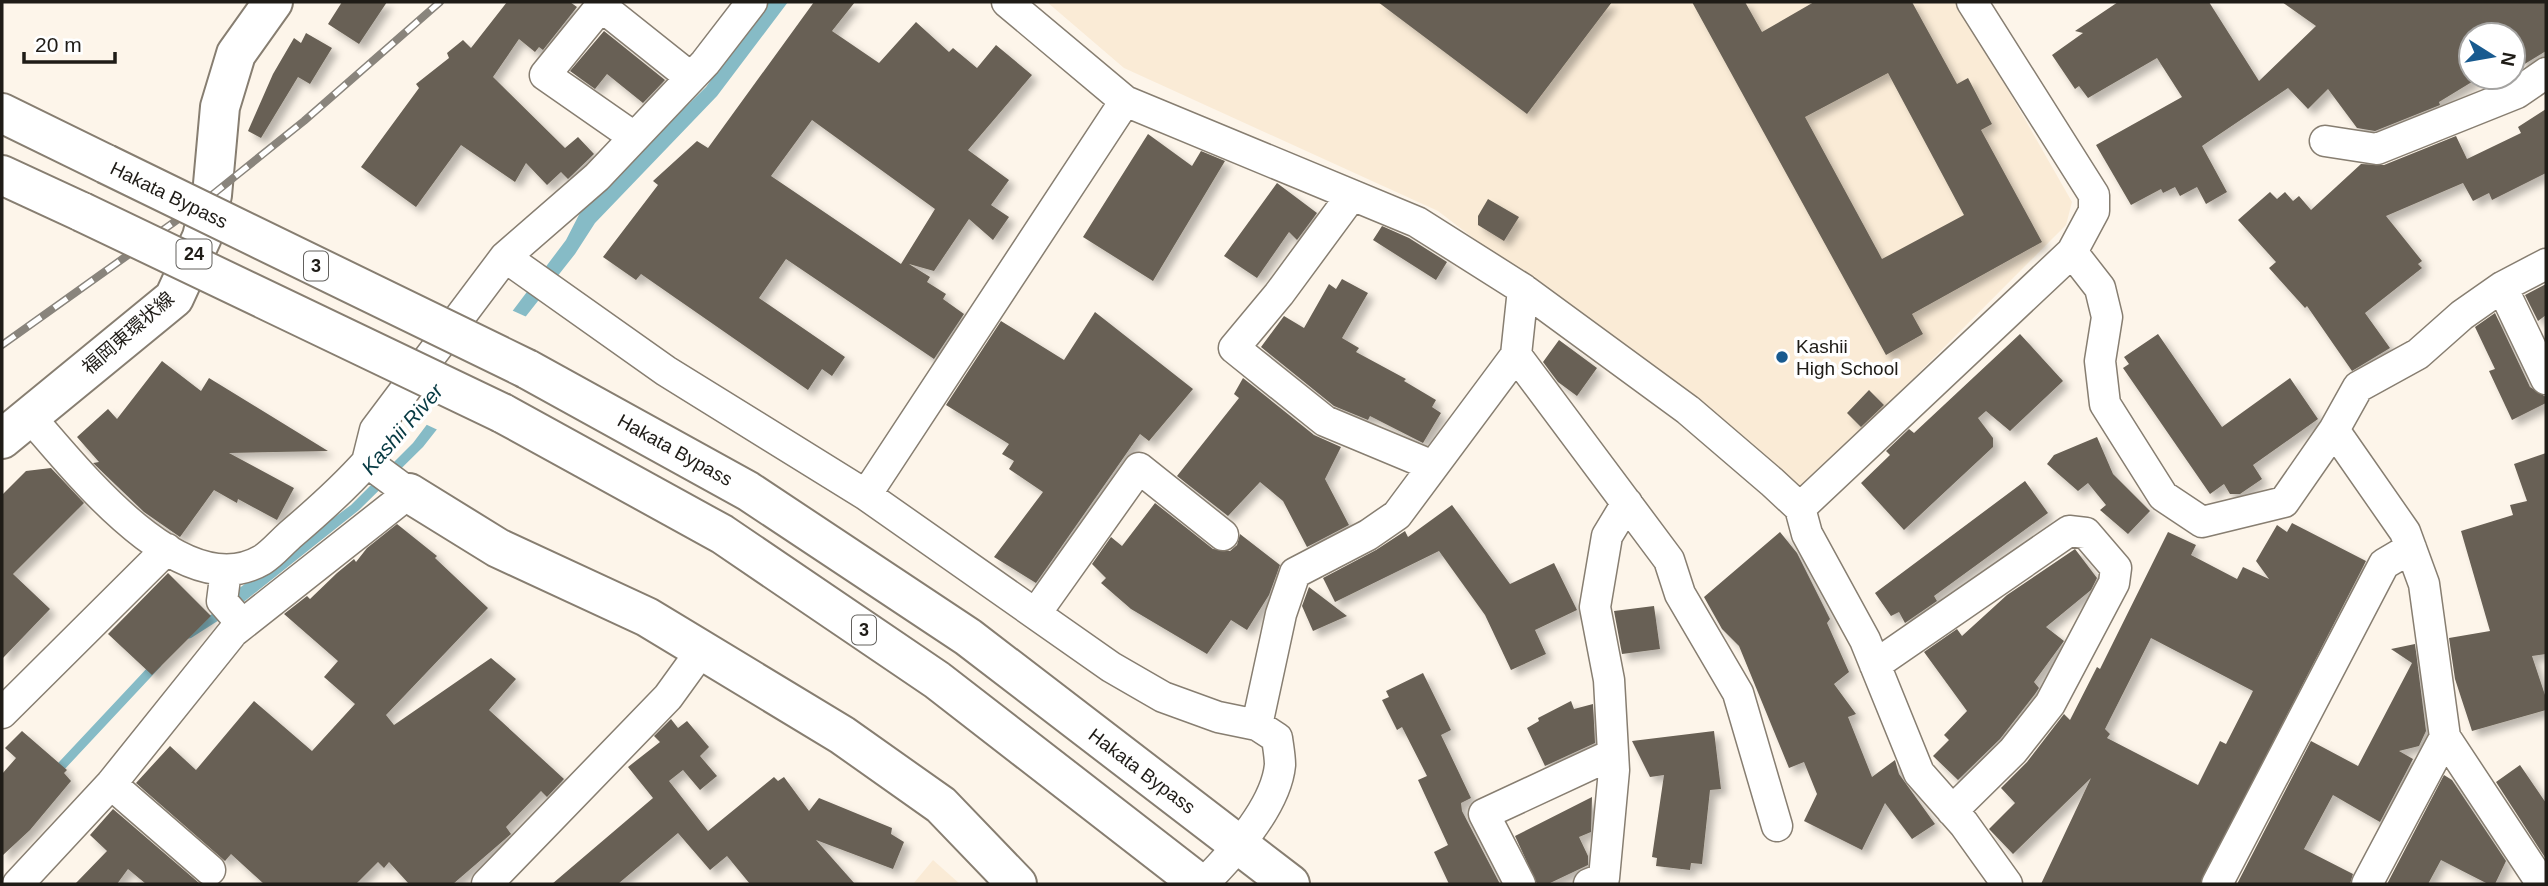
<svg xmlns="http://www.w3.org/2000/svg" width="2548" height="886" viewBox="0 0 2548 886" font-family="Helvetica,'Noto Sans JP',sans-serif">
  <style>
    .built { fill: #faebd6 }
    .water { fill: #86bbc6 }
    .pier { fill: #fdf5ea }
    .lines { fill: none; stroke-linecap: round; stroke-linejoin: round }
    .stream { stroke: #86bbc6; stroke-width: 9 }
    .building { fill: #686054; fill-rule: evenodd; filter: url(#shadow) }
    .street-casing { stroke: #877e71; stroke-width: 33 }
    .secondary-casing { stroke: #877e71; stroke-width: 42 }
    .primary-casing { stroke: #877e71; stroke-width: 42 }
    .highway-casing { stroke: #877e71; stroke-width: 42 }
    .street { stroke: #fff; stroke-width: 30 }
    .secondary { stroke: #fff; stroke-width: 38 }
    .primary { stroke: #fff; stroke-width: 38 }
    .highway { stroke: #fff; stroke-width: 38 }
    .rail-casing { stroke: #89847c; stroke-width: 8 }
    .rail { stroke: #fff; stroke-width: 5; stroke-dasharray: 16; stroke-linecap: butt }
    .highway-bridge-casing { stroke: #877e71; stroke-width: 42; stroke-linecap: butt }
    .highway-bridge { stroke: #fff; stroke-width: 38 }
    .poi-dot { fill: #185a8f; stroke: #fff; stroke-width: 2.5 }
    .labels { text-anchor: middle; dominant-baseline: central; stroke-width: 7; stroke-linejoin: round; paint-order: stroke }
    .shield { fill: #fff; stroke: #62605d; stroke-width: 2 }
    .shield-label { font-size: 18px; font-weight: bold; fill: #1f1c17 }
    .street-label { font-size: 19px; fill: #1f1c17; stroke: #fff }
    .poi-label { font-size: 19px; fill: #1f1c17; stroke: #fff; text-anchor: start }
    .water-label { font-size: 21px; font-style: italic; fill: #073a43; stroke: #fff }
  </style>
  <defs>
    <filter id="shadow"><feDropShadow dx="6" dy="6" stdDeviation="3.5" flood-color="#0004"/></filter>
  </defs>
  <rect width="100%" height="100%" fill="#fdf5ea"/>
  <path class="built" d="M1047,2H1958L2072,202L2066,225L1802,490L1438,211L1124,68Z
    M933,860L960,884H913Z"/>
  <path class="water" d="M767,2H788L717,96L595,223L575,254L423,447L359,510L241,604L234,592L351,505L413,443L566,240L583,207L706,87Z"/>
  <path class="pier" d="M509,309L529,318L440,431L423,423Z"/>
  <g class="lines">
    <path class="stream" d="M189,634L225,611
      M54,774L157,664"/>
  </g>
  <path class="building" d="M342,2H387L359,44L328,24Z
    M507,2H570L577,7L543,50L539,47L535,52L519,39L493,77L565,148L578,137L594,154L568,179L561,172L547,185L526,163L515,182L461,145L416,207L361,167L419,88L416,84L449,58L447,53L463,40L471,48Z
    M814,2H855L832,31L879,63L916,22L949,52L953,48L977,68L996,45L1032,75L968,150L1009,180L991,205L1009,217L993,240L969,219L934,271L909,264L930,277L927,282L946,294L943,299L964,314L934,359L786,259L759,298L845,357L832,376L822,369L808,390L641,274L636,280L603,257L658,185L653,181L697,141L708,148ZM812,120L935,209L901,264L771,176Z
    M1378,2H1612L1527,114Z
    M1692,2H1745L1762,32L1814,2H1912L1957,84L1968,78L1992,124L1981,130L2042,242L1912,314L1923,334L1886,355ZM1888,73L1964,215L1882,259L1805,117Z
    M2118,2H2209L2259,81L2316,26L2282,2H2546V51L2523,65L2516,54L2513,56V35H2471V77H2480L2439,102L2440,105L2375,131L2357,128L2328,89L2308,109L2288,88L2202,146L2227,192L2206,204L2197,187L2180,196L2175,187L2163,193L2161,189L2131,205L2096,145L2182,97L2157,58L2088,98L2079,86L2075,89L2052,55L2083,33L2075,31Z
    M604,31L665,80L643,103L607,74L595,89L570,71Z
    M306,33L332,48L310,84L298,77L261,138L248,131L273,74L294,38L301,43Z
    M2546,109V173L2492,200L2489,193L2473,201L2463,183L2386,216L2422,261L2418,264L2422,268L2365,313L2390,348L2352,371L2307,306L2305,308L2269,268L2276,262L2238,220L2270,192L2277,199L2285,192L2293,201L2299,196L2311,210L2361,164L2384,165L2456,136L2467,159L2521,133L2518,127Z
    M1148,134L1192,166L1201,151L1225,161L1153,281L1083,237Z
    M1277,183L1317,213L1297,240L1289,232L1257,278L1224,256Z
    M1488,199L1519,217L1504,241L1478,225V216Z
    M1382,226L1409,238L1447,262L1436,280L1373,240Z
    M1342,279L1368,293L1342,338L1359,348L1356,352L1406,379L1404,381L1436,400L1432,407L1441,413L1423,443L1370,416L1368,420L1334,406L1261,347L1284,316L1304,328L1329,284L1336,289Z
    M2546,284V315L2538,321L2525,295Z
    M1095,312L1193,389L1149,441L1140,434L1036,583L994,557L1043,492L1009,469L1014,461L1002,454L1009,444L946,405L1001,321L1064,360Z
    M2495,313L2530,387L2546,397V403L2512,420L2489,371L2495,369L2475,327Z
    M2020,334L2063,381L2010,431L1986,411L1978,418L1993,438V447L1904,530L1861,483L1890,455L1886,451L1909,429L1914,433Z
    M2158,334L2222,427L2290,378L2318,419L2253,465L2262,479L2240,494H2230L2224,484L2210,494L2123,368L2129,364L2124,357Z
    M1559,340L1597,368L1577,396L1558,382L1543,362Z
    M162,361L201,391L209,378L328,451L229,453L294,488L277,520L238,499L237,503L214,490L180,537L144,512L93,463L99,462L77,437L108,409L117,419Z
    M1243,378L1314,435L1341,447L1325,479L1349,525L1307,547L1283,501L1260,482L1228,516L1177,476L1239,398L1234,394Z
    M1869,390L1884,405L1861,427L1847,413Z
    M2097,437L2113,474L2150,511L2128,534L2100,510L2106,505L2088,483L2078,491L2047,464L2054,455Z
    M2546,453V654L2532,656L2546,698V710L2472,731L2455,679L2449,638L2490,631L2461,531L2513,515L2510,505L2527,501L2514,464Z
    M51,468L84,503L13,574L50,609L2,659V495L26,471Z
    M2025,481L2048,513L1934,596L1937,601L1905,623L1899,612L1891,616L1875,593Z
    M1155,503L1213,549L1230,551L1237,545L1240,534L1280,565L1269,595L1247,630L1231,620L1207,654L1131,609L1101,583L1106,578L1092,564L1111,537L1122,546Z
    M1452,505L1510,584L1554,563L1577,610L1535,630L1546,654L1511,670L1485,615L1439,551L1335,602L1323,578L1376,550L1405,531L1408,537Z
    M2292,523L2366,561L2200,884H2041L2091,778L2013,854L1989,829L2015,803L2001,788L2027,762L2064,714L2070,720L2097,667L2100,669L2168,532L2196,545L2191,555L2237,579L2243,567L2269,579L2256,561L2277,525L2287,532ZM2151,638L2253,691L2226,744L2220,741L2198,785L2107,738L2110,734L2105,729Z
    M397,524L437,556L435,558L488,608L386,715L394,725L491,658L516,679L489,710L564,779L547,797L541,791L506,827L511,834L453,884H409L389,862L384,868L378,862L356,884H264L231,854L225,861L136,783L170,746L196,770L254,701L312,751L355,704L324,677L338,661L284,614L307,596L310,599L337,573L354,559L356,562L367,548Z
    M1780,532L1797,553L1830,619L1827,623L1849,672L1834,684L1856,714L1848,717L1872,777L1895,760L1899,774L1935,824L1912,839L1885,803L1862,850L1804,821L1817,794L1804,762L1789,768L1739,646L1722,629L1704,597Z
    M2075,549L2097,578L2091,590L2046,627L2064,641L2034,682L2039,688L2035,694L2000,739L1958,780L1933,756L1949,740L1944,735L1967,711L1924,652L1957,629L1962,636L2007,595Z
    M168,573L211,616L152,675L108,634Z
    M1309,587L1347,616L1313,631L1302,606Z
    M1654,606L1660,649L1622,654L1614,611Z
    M2415,644L2426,731L2419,746L2399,751L2413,759L2380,822L2333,795L2304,849L2353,874L2350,884H2237L2311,741L2358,766L2412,663L2391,649Z
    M1423,673L1451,730L1441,735L1471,798L1461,803L1462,811L1500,884H1449L1434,852L1448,845L1418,780L1427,776L1402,727L1397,730L1382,700L1389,697L1386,691Z
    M1571,701L1574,709L1593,704L1595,743L1545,766L1527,728L1539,721L1538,718Z
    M671,719L678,728L687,721L709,747L700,756L717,776L700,790L683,770L669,781L708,831L774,777L778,781L784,777L809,811L819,798L892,828L891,834L904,842L893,869L816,840L855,884H750L727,856L710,870L678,833L618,884H552L653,798L628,767L660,742L654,736Z
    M22,731L67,770L64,773L71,781L30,830L2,856V774L16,758L5,748Z
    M1714,731L1721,789L1710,790L1702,864L1691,863L1690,870L1656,866L1657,858L1652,857L1664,775L1650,777L1632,741Z
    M2520,765L2546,803V859L2496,782Z
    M2444,775L2452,780L2506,861L2495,884H2488L2441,860L2428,884H2387Z
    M1592,797L1591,832L1579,837L1588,856V865L1548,884H1537L1515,836Z
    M113,809L199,883L200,884H146L128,869L117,884H75L107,851L90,835Z"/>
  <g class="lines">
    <g class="street-casing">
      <path id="street" d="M1007,2L1125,101L1417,222L1523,289L1688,410L1772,482L1800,508L1807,534L1865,640L1919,773L1964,824L2007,884
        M634,137L545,75L601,6L690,77
        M2325,141L2377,149L2517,93L2546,73
        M1352,195L1279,294L1234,348L1325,421L1433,466
        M2072,252L2100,288L2107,317L2100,361L2105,404L2163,496L2202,522L2284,502L2334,430L2405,532L2424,584L2445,737L2542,884
        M505,257L666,371L866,495L1111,667L1163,697L1218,717L1257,725L1277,738C1278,746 1280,756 1280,765C1276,807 1231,856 1203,884
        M2502,287L2546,379
        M1516,355L1669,560L1680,594L1738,693L1777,826
        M30,417C76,469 182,607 262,560C272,554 281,543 290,535C317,512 343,489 367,462
        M2334,430L2358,387L2418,354L2462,315L2502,287L2546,264
        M866,495L1125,101
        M1800,508L2072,252L2094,211V195L1972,2
        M226,570L222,601L242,624
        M1036,613L1139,468L1223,535
        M1875,665L2069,531L2086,533L2116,568L2114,583L2050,704L2013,751L1952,811
        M2,713L167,549
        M1257,725L1281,614L1295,573L1368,535L1397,515L1516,355L1523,289
        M111,784L210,870
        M18,884L111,784L233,632L409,493L367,462L375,430L505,257L597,177L705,63L752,2
        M487,884L668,697L702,650
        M1520,884L1484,814L1611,755
        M1589,884L1604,878L1614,770L1609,680L1595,607L1607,536L1627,503
        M2217,884L2384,564L2411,548
        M2367,884L2445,737"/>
    </g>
    <g class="secondary-casing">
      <path id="secondary" d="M409,493L498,548L647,617L842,735L941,805L1017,884"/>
    </g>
    <g class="primary-casing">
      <path id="primary" d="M2,439L174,298L202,237L212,195L220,107L236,54L273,2"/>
    </g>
    <g class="highway-casing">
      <path id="highway" d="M2,113L106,164
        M2,175L82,212
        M527,369L748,491L968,637L1290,884
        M502,413L722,534L937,680L1200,884"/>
    </g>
    <use href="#street" class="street"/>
    <use href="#secondary" class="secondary"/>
    <use href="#primary" class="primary"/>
    <use href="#highway" class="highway"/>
    <g class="rail-casing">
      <path id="rail" d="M2,345L212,195L304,121L440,2"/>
    </g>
    <use href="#rail" class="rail"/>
    <g class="highway-bridge-casing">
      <path id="highway-bridge" d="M106,164L527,369
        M82,212L502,413"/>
    </g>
    <use href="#highway-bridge" class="highway-bridge"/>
  </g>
  <circle class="poi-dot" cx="1782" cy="357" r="7"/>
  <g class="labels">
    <g class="shield">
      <rect x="176.5" y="239.5" width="35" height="29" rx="5"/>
      <rect x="304" y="251.5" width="24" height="29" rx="5"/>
      <rect x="852" y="615.5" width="24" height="29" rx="5"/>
    </g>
    <g class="shield-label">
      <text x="194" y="254">24</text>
      <text x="316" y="266">3</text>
      <text x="864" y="630">3</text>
    </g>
    <g class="street-label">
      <text transform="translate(169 195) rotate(26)">Hakata Bypass</text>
      <text transform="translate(128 333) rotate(-41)">福岡東環状線</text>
      <text transform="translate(675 450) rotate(29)">Hakata Bypass</text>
      <text transform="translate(1142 771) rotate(37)">Hakata Bypass</text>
    </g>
    <g class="poi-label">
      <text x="1796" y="346">Kashii<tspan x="1796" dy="22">High School</tspan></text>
    </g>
    <g class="water-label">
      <text transform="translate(402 429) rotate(-49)">Kashii River</text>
    </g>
  </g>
  <rect width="2548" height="886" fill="none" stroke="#1f1c17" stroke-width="7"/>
  <g transform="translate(2492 56) rotate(101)"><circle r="33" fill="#ffffff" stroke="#a5a4a2" stroke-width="2"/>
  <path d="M0-5L12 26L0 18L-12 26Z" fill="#185a8f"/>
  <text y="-10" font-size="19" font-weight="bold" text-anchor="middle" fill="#1f1c17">N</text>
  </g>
  <path d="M24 52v10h91v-10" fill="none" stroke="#1f1c17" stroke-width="3.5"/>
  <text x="35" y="52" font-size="21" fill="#1f1c17" stroke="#ffffff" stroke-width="5" paint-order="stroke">20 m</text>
</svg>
